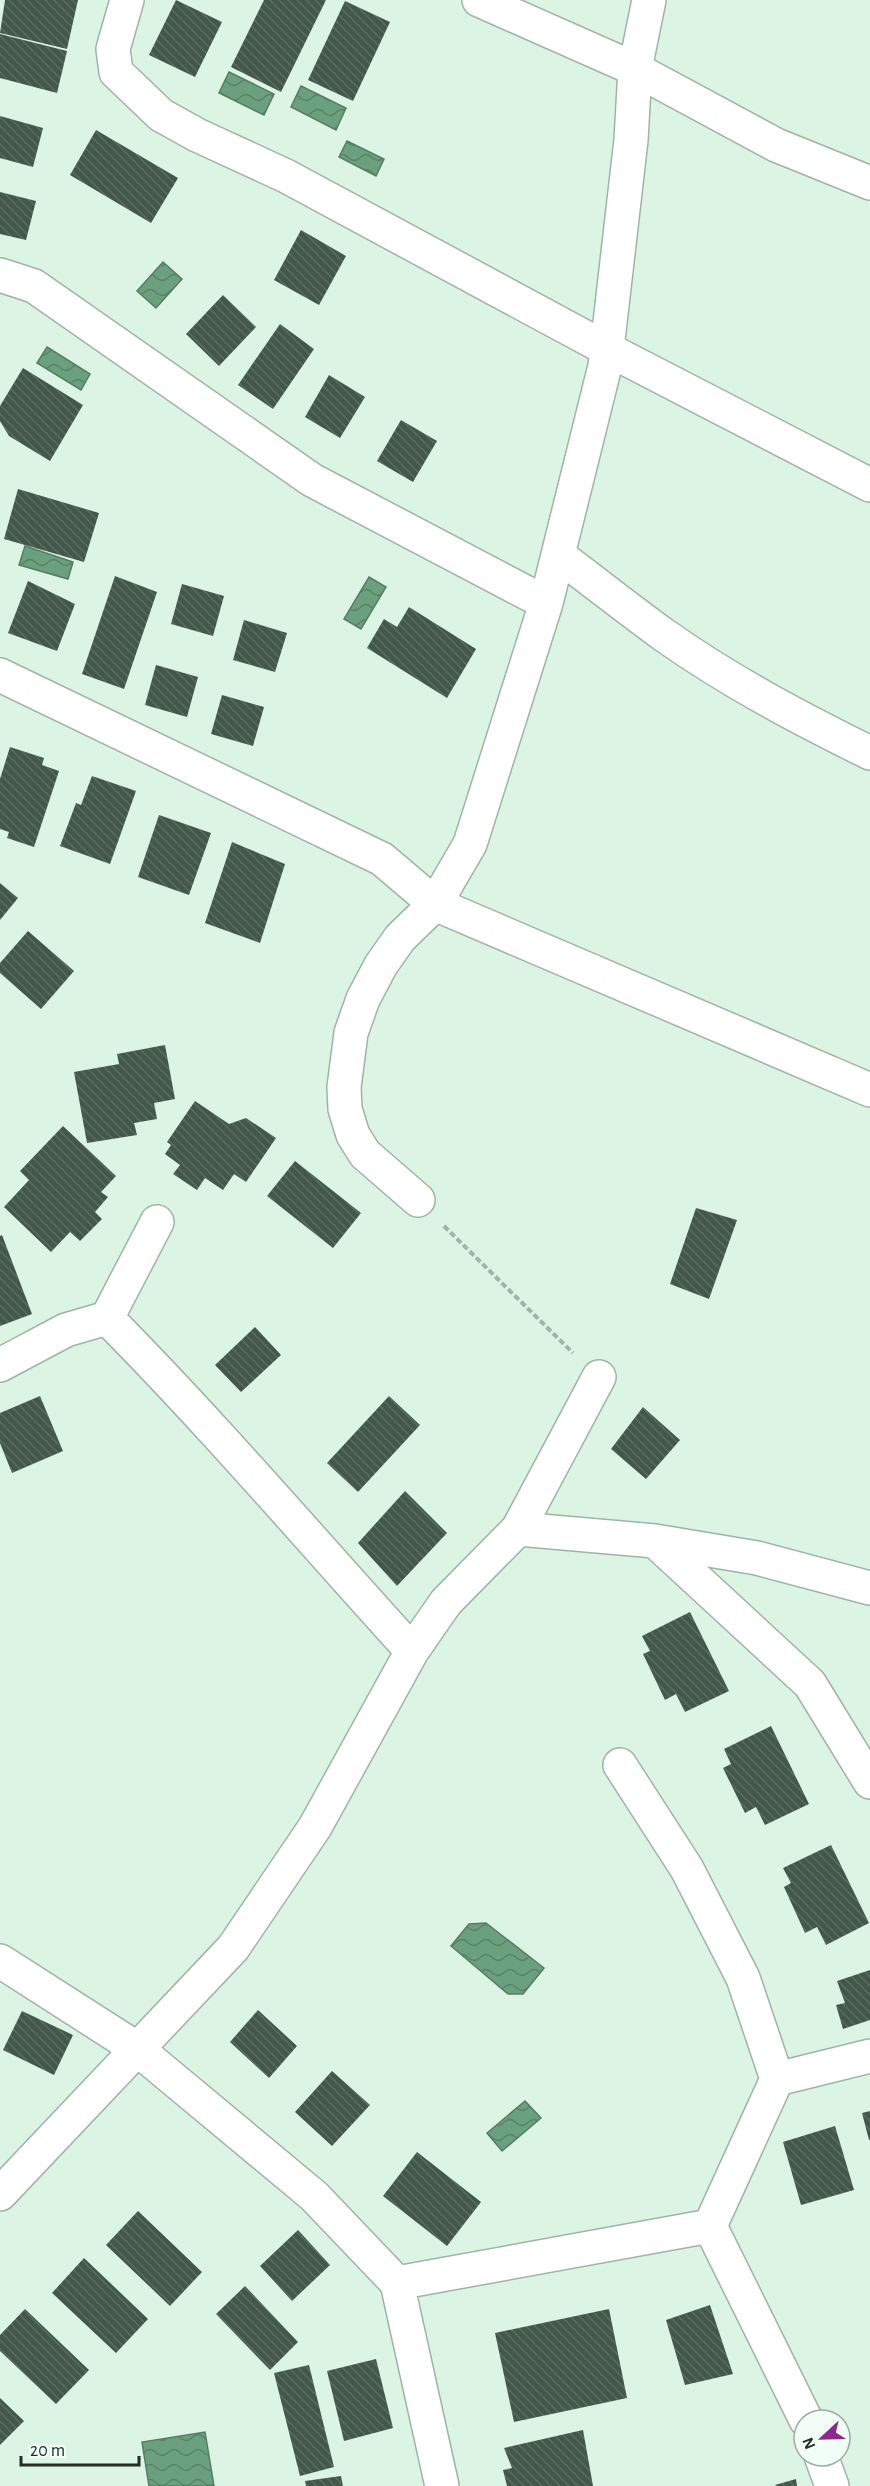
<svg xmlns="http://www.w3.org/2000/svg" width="870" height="2486" viewBox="0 0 870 2486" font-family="'Alegreya Sans',sans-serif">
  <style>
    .water { fill: url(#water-waves); stroke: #557d63; stroke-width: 1.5 }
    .building { fill: url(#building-back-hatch) }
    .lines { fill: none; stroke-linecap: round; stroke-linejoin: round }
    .minor-casing { stroke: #9eb5a5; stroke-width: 36 }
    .path { stroke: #a1b4a7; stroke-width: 4; stroke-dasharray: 6 3; stroke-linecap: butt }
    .minor { stroke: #fff; stroke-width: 33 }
  </style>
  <defs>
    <pattern id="water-waves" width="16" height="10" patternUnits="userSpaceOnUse" patternTransform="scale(1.5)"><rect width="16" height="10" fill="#6aa07d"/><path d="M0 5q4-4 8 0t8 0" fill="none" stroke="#578366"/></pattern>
    <pattern id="building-back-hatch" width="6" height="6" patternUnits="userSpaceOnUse" patternTransform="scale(1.5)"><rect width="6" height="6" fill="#43574a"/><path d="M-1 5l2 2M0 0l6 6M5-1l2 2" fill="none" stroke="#5b6c61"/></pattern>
  </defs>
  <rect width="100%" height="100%" fill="#dcf4e4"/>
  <path class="water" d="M229,72L274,94L264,115L219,93Z
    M301,86L346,108L336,130L291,107Z
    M347,141L384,159L376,176L339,157Z
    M163,262L182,279L156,308L137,291Z
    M47,347L90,374L81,390L37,363Z
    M25,546L73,562L68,579L19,565Z
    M369,577L386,587L361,629L344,619Z
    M486,1923L544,1968L523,1994H508L451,1946L469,1924Z
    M525,2101L541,2118L502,2151L487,2133Z
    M205,2432L214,2486H149L142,2442Z"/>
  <path class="building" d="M5,0H78L67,49L0,33Z
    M176,0L222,22L195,77L149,55Z
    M264,0H326L281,92L231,67Z
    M345,1L390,22L353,101L308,80Z
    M0,34L67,51L57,93L0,78Z
    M0,116L43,128L33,167L0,158Z
    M96,130L178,178L151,223L70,175Z
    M0,192L36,201L26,240L0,234Z
    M301,230L346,256L319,305L274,280Z
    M223,295L256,327L219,366L186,334Z
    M280,324L314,349L273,409L238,385Z
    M23,368L83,405L50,461L9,436L0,421V406Z
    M329,375L365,397L340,438L305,417Z
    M401,420L437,441L413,482L377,461Z
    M18,489L99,513L84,562L4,539Z
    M115,576L157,592L124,689L82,674Z
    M28,581L75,604L57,651L8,633Z
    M182,584L224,596L213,636L171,624Z
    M409,607L476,649L447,698L367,648L384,619L397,627Z
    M244,620L287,633L275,672L233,660Z
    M156,665L198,677L187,717L145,705Z
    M222,695L264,707L253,746L211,734Z
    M10,747L44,758L42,765L59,771L34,847L7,838L9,832L0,829V779Z
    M92,776L136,791L110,864L60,846L76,803L81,805Z
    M159,815L211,833L189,895L138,877Z
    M232,842L285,864L260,943L205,923Z
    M0,883L18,898L0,920Z
    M28,931L74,971L41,1009L0,973V963Z
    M165,1045L175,1099L154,1103L157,1119L134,1123L137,1135L87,1143L74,1072L119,1064L117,1054Z
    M195,1101L229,1124L246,1118L276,1138L246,1182L234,1174L223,1190L205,1178L197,1190L173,1174L180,1165L165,1154L171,1145L167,1142Z
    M63,1126L116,1176L101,1192L108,1197L95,1212L102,1219L80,1241L70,1232L51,1252L4,1207L29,1180L20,1171Z
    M295,1161L361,1213L333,1248L267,1196Z
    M696,1208L737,1220L709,1299L670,1284Z
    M2,1235L32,1314L0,1326V1236Z
    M255,1327L281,1355L241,1392L215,1365Z
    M40,1396L63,1451L12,1473L0,1443V1413Z
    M389,1396L420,1425L358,1492L327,1463Z
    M643,1407L680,1440L646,1479L611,1449Z
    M405,1491L447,1533L397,1586L358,1543Z
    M690,1612L729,1691L685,1712L676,1694L665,1700L643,1654L650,1651L642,1636Z
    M771,1726L809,1804L765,1825L756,1807L745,1813L723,1768L731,1764L724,1749Z
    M831,1845L869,1923L826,1945L817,1927L805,1933L784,1887L791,1883L783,1868Z
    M870,1970V2020L843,2029L836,2005L845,2003L837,1981Z
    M258,2010L297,2046L269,2078L230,2042Z
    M22,2011L73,2035L54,2075L3,2050Z
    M332,2071L370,2105L332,2146L295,2112Z
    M870,2111V2140H869L862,2113Z
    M835,2126L854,2190L801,2205L783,2142Z
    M417,2152L481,2202L447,2246L383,2196Z
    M138,2211L202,2272L170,2306L106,2245Z
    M298,2230L330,2265L292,2301L260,2266Z
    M84,2258L148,2319L116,2353L52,2293Z
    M245,2286L298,2342L270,2370L216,2314Z
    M710,2305L733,2374L685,2385L666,2320Z
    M25,2309L89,2370L56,2404L0,2351V2335Z
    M609,2309L627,2398L514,2422L495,2333Z
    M376,2359L393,2428L344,2441L327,2371Z
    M309,2365L334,2467L300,2476L274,2373Z
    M0,2398L24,2421L0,2445Z
    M583,2430L593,2486H507L503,2470L512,2468L504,2448Z
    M341,2476L343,2486H306L305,2481Z
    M796,2479L797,2486H776L775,2485Z"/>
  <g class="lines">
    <g class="minor-casing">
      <path id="minor" d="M127,0L113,49L116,72L161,115L197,135L286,176L607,349L870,485
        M479,0L635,69L776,145L870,183
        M0,275L34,286L312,480L546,603
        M558,555C593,581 628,609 664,635C729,681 799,718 870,753
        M0,675L382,859L435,904L870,1090
        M418,1200L365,1154L353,1135L345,1109L344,1087L351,1033L363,999L381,965L400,938L435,904L470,844L546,603L605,366L631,140L635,69L649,0
        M107,1318L157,1222
        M0,1365L66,1330L107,1318C213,1425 311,1540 412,1651
        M599,1377L518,1529L655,1541L757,1558L870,1588
        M655,1541L810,1684L870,1782
        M620,1765L687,1869L743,1978L777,2079
        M0,1961L136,2048L314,2196L397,2283L442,2486
        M0,2194L233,1948L315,1827L412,1651L446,1602L518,1529
        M710,2226L806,2420
        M397,2283L710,2226L777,2079L870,2056
        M821,2456L832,2486"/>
    </g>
    <path class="path" d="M444,1226L573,1353"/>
    <use href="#minor" class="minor"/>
  </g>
  <g transform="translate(822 2438) rotate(248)"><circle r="28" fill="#f0fef5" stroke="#9eaaa2" stroke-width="1.5"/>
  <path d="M0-4.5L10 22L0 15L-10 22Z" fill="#8c2991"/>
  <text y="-9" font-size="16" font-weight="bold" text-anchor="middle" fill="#232c26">N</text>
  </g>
  <path d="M21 2456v9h118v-9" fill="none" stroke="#232c26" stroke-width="3"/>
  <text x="30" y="2456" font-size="18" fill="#232c26" stroke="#f0fef5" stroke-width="4.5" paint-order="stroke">20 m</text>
</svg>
